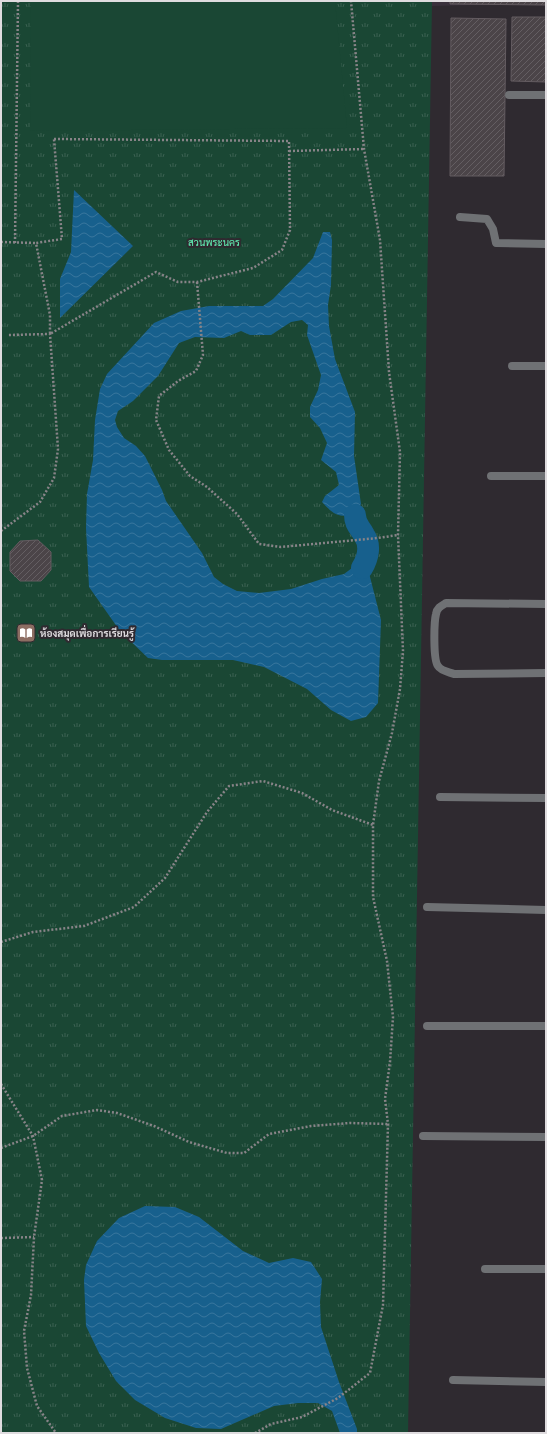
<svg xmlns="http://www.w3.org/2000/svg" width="547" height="1434" viewBox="0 0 547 1434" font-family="'PT Sans Narrow',Sarabun,sans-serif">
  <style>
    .built { fill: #3a313c }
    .grass { fill: url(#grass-tufts) }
    .pitch { fill: #1a4734 }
    .water { fill: url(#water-waves) }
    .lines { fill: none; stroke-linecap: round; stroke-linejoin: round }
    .canal { stroke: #17608d; stroke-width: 22 }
    .building { fill: url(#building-hatch); stroke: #645c61 }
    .path { stroke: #888488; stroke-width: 2.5; stroke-dasharray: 2 2; stroke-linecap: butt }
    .service { stroke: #6f7174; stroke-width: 8 }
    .minor { stroke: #6f7174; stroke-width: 8 }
    .labels { text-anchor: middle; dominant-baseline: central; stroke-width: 4; stroke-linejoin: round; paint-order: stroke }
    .park-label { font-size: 10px; fill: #64f7b9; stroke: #2f2a30 }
    .poi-label { font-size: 10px; font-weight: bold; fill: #dfdcdf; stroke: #2f2a30; text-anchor: start }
  </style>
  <defs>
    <pattern id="grass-tufts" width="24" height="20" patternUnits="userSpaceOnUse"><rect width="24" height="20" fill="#1a4734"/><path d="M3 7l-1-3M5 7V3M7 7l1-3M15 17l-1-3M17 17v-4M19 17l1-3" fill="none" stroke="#3b6151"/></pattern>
    <pattern id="water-waves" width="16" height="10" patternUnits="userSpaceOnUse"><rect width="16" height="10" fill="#17608d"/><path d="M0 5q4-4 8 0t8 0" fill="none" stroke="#38769d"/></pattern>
    <pattern id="building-hatch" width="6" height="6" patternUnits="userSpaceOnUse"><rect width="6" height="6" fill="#4b4448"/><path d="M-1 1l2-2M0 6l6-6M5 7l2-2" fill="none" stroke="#645e62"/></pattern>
  </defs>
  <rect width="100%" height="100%" fill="#2f2a30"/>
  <path class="built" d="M432,1H546V3L432,6Z"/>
  <path class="grass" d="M1,1H432L408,1433H1Z"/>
  <path class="pitch" d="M31,1H335L347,128L30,131Z"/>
  <path class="water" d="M74,190L133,246L60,318V279L71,252Z
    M323,232H330L332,240L331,285L328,305L329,326L335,359L355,412L354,456L361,504L355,515C338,518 333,514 322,502L325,496L339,485L336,472L321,460L327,443L320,428L310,417V407L318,390L321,375L307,335L308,325L302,320L291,322L271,335H250L241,331L224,338L195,337L179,343L158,376L133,401L118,411L115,420L117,427L124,438L136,446L145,456L162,490L166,501L202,553L214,577L223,584L237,591L259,593L291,589L322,579L344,574L352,568H362L369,573L381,620L378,703L366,717L351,721L331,710L307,689L264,667L233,660H162L148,658L120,631L89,587L86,528L87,494L93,460L95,420L100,389L107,374L154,323L181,311L209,306H263L273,299L313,258Z
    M145,1206L175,1207L199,1217L243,1251L269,1263L293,1258L311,1262L322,1279L320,1302L321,1327L339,1382L357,1429V1433H340L332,1411L318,1403H298L274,1406L221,1429L196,1428L165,1418L135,1400L116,1381L99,1353L86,1326L84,1280L86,1265L97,1241L119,1218Z"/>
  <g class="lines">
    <path class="canal" d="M355,515C355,525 360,527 364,535C371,545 368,558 362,568"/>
  </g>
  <path class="building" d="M450,1H546V5L450,4Z
    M512,17H546V82L511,81Z
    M451,18L506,19L504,176H450Z
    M38,540L51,552V570L41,581H20L10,571V552L20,541Z"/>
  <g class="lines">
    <path class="path" d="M54,139L289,141L290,230L282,250L253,268L197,282H178L156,272L50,334V315L36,243L62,239Z
      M289,151L364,149
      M1,242L36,243
      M15,243L18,1
      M197,282L203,355L196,371L178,381L159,396L156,420L169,450L190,476L207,487L237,514L259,544L281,547L378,538L398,535
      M1,531L40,502L54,478L58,449L50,334L8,335
      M1,942L33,932L84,926L134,907L165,878L207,812L229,786L263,781L302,793L332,810L373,825
      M1,1084L33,1136L42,1180L34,1237L31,1295L24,1331L27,1368L37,1406L56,1433
      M1,1148L33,1136L62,1116L97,1110L117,1113L154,1126L189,1142L227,1153H244L269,1134L311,1126L350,1123L388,1124
      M1,1238L34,1237
      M255,1433L271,1424L302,1417L338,1398L370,1373L383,1305L388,1124L385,1099L390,1062L393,1017L387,961L373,897V825L379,781L392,733L400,689L403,651L398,535L400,452L389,372L380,240L364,149L351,1"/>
    <path class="service" d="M512,366H546"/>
    <path class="minor" d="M509,95H546
      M460,217L487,219L493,229L496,243L546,244
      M491,476H546
      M546,604L446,603C441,606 437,608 436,614C434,622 433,660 438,666C441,671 449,672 454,674L546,673
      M440,797L546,798
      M427,907L546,910
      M427,1026H546
      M423,1136L546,1137
      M485,1269H546
      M453,1380L546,1382"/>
  </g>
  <defs>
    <g id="library-square" transform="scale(1)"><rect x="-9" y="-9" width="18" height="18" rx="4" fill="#8d6e63" stroke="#2f2a30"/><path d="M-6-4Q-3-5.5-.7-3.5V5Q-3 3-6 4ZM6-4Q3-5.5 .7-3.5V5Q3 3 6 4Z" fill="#fff"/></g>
  </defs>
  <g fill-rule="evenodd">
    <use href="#library-square" x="26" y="633"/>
  </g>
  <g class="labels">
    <g class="park-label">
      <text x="214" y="242">สวนพระนคร</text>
    </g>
    <g class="poi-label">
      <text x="40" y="633">ห้องสมุดเพื่อการเรียนรู้</text>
    </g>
  </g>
  <rect width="547" height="1434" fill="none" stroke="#dfdcdf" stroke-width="4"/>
</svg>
